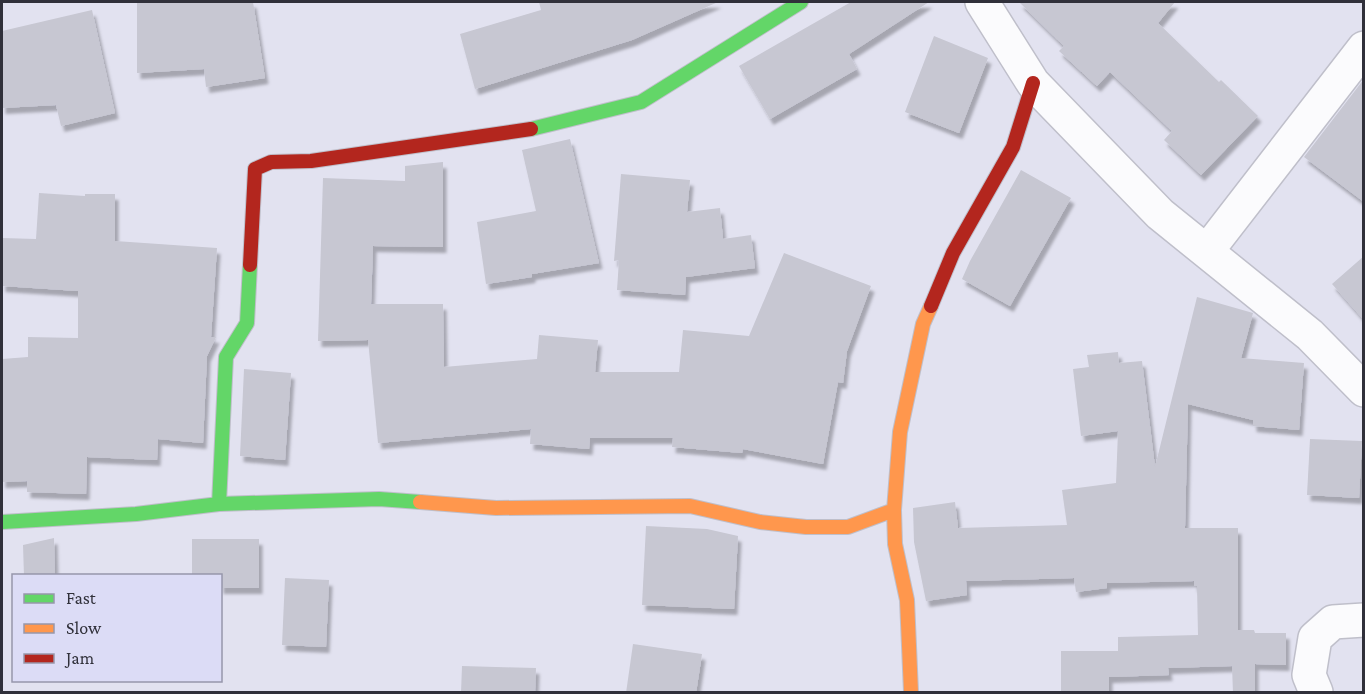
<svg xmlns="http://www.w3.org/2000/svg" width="1365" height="694" viewBox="0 0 1365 694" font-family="'Crimson Pro',serif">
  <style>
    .building { fill: #c7c7d2; filter: url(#shadow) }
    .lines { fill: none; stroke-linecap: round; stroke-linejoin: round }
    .street-casing { stroke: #bfbfca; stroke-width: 36 }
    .fast-casing { stroke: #bfbfca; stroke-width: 16 }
    .slow-casing { stroke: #bfbfca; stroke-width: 16 }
    .jam-casing { stroke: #bfbfca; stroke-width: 16 }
    .street { stroke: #fbfbfd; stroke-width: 33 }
    .fast { stroke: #63d668; stroke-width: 14 }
    .slow { stroke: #ff974d; stroke-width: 14 }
    .jam { stroke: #b3261e; stroke-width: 14 }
  </style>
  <defs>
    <filter id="shadow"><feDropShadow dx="3.5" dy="6" stdDeviation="1.5" flood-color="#0004"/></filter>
  </defs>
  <rect width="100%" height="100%" fill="#e2e2f0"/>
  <path class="building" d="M253,2L265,78L206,87L204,69L137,73V3Z
    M539,2H718L632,40L475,89L460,34L541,10Z
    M851,2H929L849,54L857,69L770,119L739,66Z
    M1019,2H1175L1158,23L1219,82L1221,80L1258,116L1201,175L1164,140L1172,131L1110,72L1097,86L1059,51L1064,46Z
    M92,10L115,113L61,126L56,105L2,108V31Z
    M934,36L988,58L959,133L905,112Z
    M1364,79V202L1304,157Z
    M570,139L599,263L532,274V277L486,284L477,222L536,211L522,150Z
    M443,162V247L373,246L371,304H443L444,367L537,359L539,335L598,340L595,372H679L683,330L749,336L784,253L871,286L847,351L843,383L838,382L823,464L743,449L742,453L672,447L673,438H590L589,449L530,444L531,429L378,443L368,340L318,341L323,178L405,181V166Z
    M1021,170L1071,198L1010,306L962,279L970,261Z
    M621,174L690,180L687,212L720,208L723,239L751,235L755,268L686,277L685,295L617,290L619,260L614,261Z
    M39,193L85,196V194H115V241L217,248L211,337H216L207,356L203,443L158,439L157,460L87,457L86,494L27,492V481L2,482V359L28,357V337L78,338V291L2,286V238L36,239Z
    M1364,256V320L1332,284Z
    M1197,297L1253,313L1241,358L1304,363L1299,430L1253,426V420L1188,404L1185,528H1238V630H1254L1255,633H1286V665L1255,664V693H1233L1232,666L1168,668L1169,675L1109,677V693H1061V651H1118V637L1198,635L1197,586H1194V581L1107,583V588L1076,592L1074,578L966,581L967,595L926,601L914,542L913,508L955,502L958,528L1067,525L1062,490L1116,483L1118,431L1081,436L1073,369L1089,367L1087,355L1118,352L1119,363L1142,361L1155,467Z
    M244,369L291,373L285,460L240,456Z
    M1310,439L1362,441L1359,498L1307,495Z
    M646,526L707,529L738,536L734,609L642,605Z
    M54,538L55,576H24L23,545Z
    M192,539H259V588H220V576H192Z
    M285,578L329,580L326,647L282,645Z
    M633,644L702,654L696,693H626Z
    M462,666L536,668L535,693H461Z"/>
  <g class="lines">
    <g class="street-casing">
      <path id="street" d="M982,2L1033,83L1160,214L1310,335L1364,390
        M1207,251L1364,48
        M1316,692L1309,675L1315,638L1333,622L1364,620"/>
    </g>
    <g class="fast-casing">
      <path id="fast" d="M531,129L641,102L801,2
        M219,504L226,357L247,323L250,265
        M2,522L136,514L219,504L379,499L420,502"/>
    </g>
    <g class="slow-casing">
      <path id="slow" d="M420,502L496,508L690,506L760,522L806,527H848L894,510
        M911,692L907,600L895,544L894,510L900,432L923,324L931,306"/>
    </g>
    <g class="jam-casing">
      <path id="jam" d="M250,265L255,169L271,162L311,161L531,129
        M931,306L953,253L1013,147L1033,83"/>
    </g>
    <use href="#street" class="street"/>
    <use href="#fast" class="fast"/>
    <use href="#slow" class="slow"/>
    <use href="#jam" class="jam"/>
  </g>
  <rect width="1365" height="694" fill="none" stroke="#30303a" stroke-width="6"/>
  <rect x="12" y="574" width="210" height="108" fill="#dcdcf6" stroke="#9797ab" stroke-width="1.5"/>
  <rect x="24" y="594" width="30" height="9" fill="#63d668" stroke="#9797ab" stroke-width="1.5"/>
  <text x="66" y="604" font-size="18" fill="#30303a">Fast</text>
  <rect x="24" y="624" width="30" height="9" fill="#ff974d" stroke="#9797ab" stroke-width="1.5"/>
  <text x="66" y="634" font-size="18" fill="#30303a">Slow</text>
  <rect x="24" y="654" width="30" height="9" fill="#b3261e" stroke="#9797ab" stroke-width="1.5"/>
  <text x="66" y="664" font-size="18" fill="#30303a">Jam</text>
</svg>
